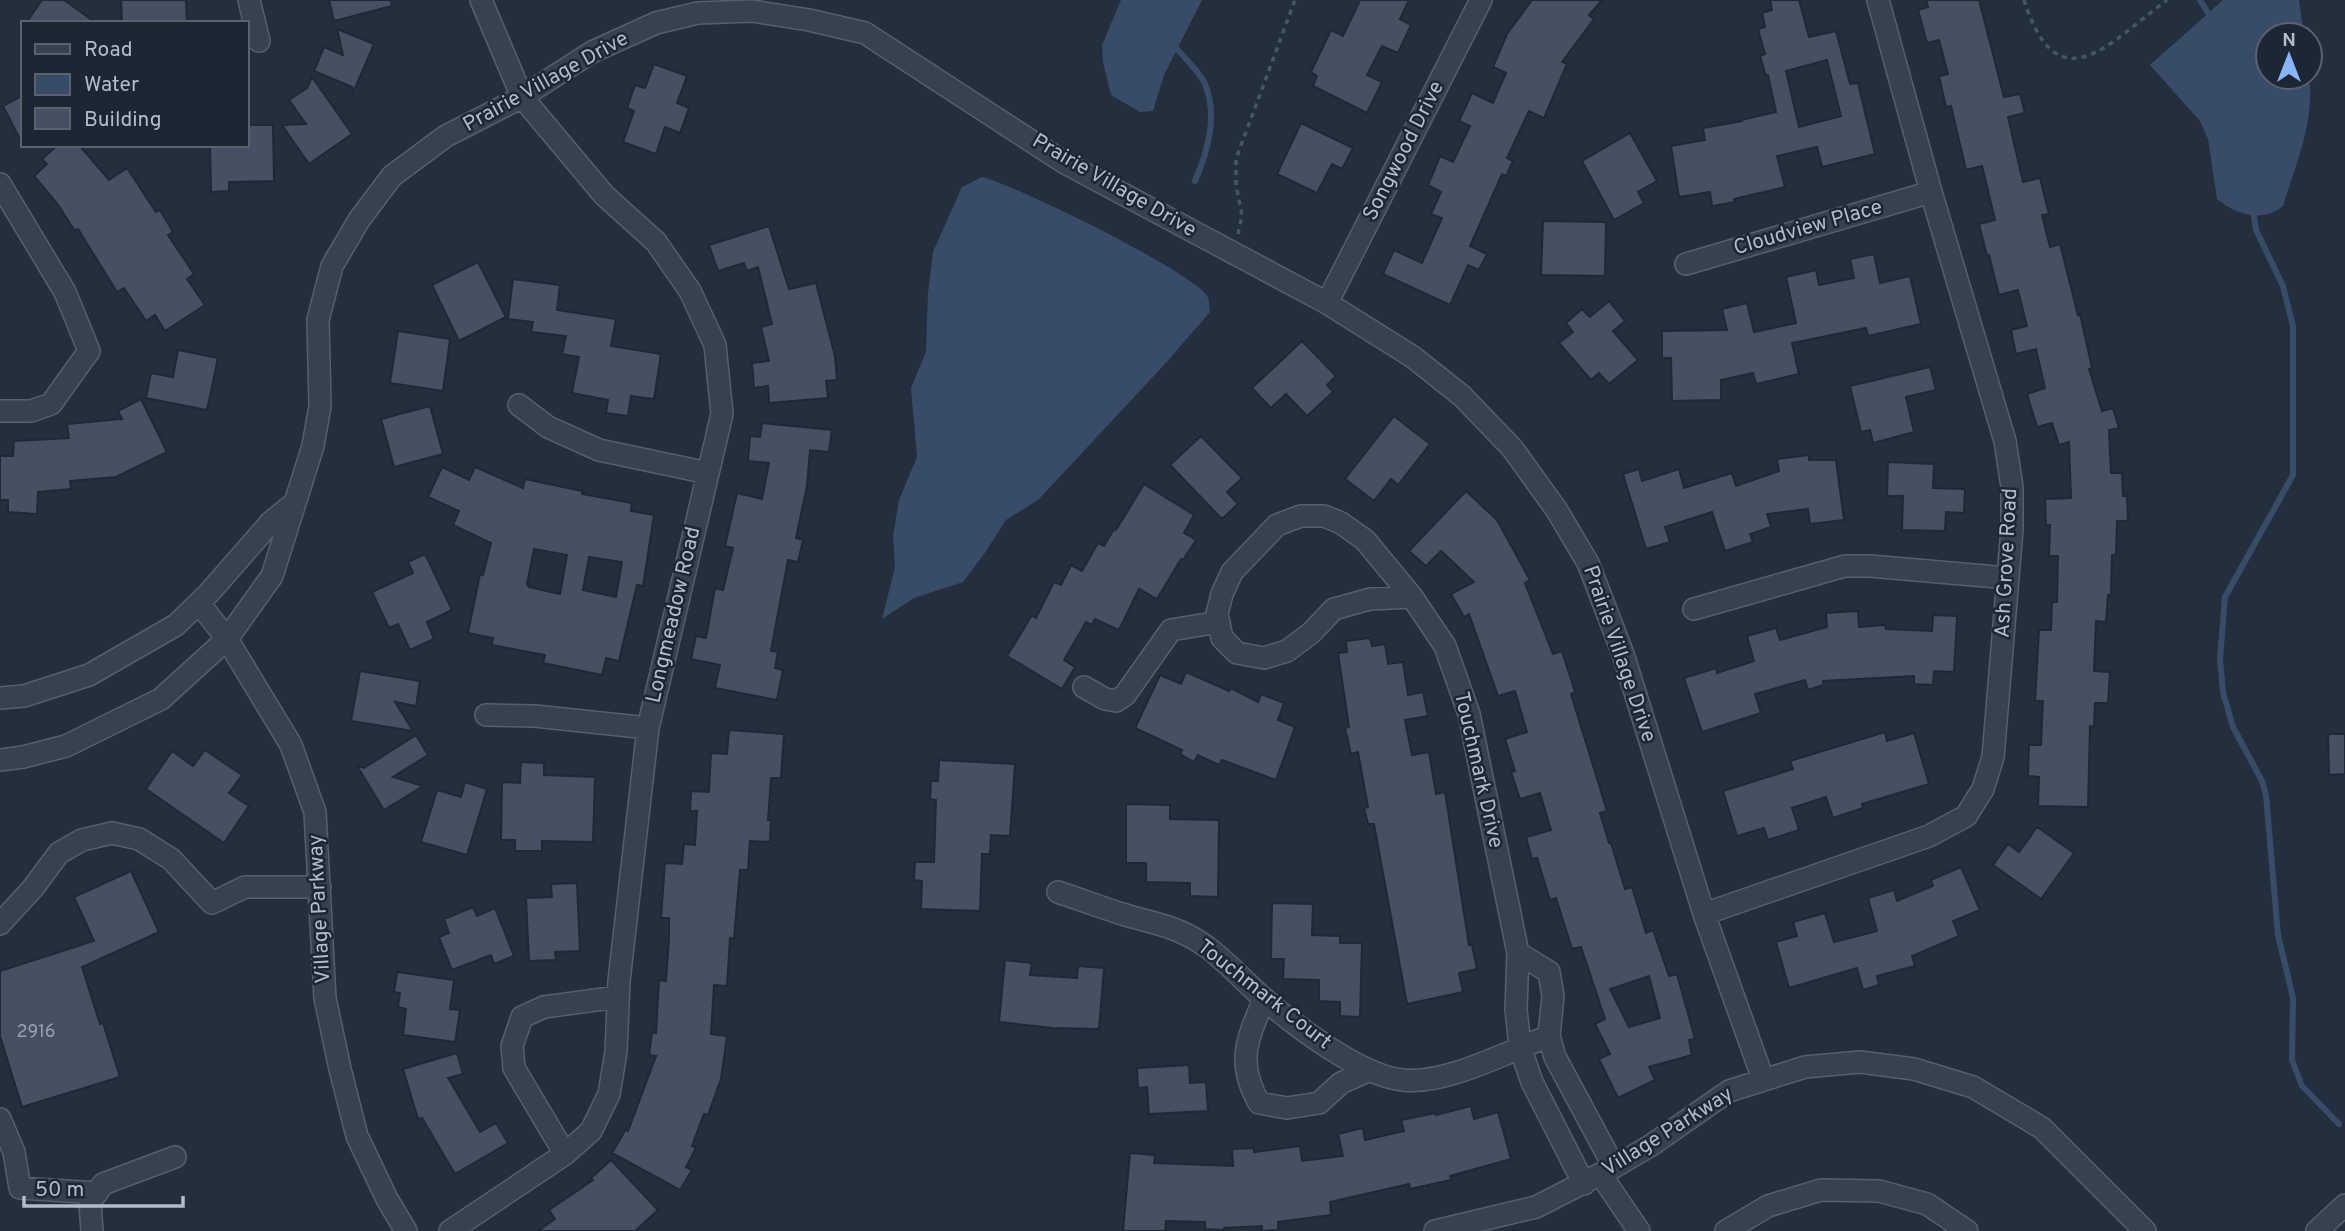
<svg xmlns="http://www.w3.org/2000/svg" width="2345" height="1231" viewBox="0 0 2345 1231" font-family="Overpass,sans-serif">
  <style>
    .water { fill: #394c67 }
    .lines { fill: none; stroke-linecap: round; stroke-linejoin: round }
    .stream { stroke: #394c67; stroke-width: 6 }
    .building { fill: #455162; stroke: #1f2835; stroke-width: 2; fill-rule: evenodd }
    .minor-casing { stroke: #565f6c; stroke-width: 24 }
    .path { stroke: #44595c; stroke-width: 3.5; stroke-dasharray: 5 5; stroke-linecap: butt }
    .minor { stroke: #38414e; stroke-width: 21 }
    .labels { text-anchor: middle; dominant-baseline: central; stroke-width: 5; stroke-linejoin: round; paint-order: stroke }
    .number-label { font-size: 18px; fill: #98a1af }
    .street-label { font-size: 21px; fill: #b4bcc9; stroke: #1d2633 }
  </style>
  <rect width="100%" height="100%" fill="#242f3e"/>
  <path class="water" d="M1121,0H1202L1164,75L1153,111L1140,112L1111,95L1103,62L1102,45Z
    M2223,0H2299L2304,35H2268V77H2309C2315,121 2296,164 2283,206C2262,223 2237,215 2217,199L2208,139L2200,121L2150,65Z
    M982,177C1015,185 1193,272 1207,296C1210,300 1209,307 1210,312L1164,365L1038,500L1006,520L984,554L963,582L914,598L882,619L895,567L893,536L899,500L917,457L911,388L926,352L928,293L933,252L962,187Z"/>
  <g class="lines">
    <path class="stream" d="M2200,0L2208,13
      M1178,50C1186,60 1200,72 1205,84C1218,116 1208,151 1195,181
      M2254,216L2256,230L2283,286L2293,326V475L2225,597L2220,659L2223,692L2233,727L2262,781L2266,795L2278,935L2293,998L2292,1060L2302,1086L2339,1124"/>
  </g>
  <path class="building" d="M42,0H64L96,23H26Z
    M121,0H186L187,23H122Z
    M329,0H391L392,6L334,21Z
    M1360,0H1409L1400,19L1411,25L1398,53L1382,46L1367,75L1382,82L1367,113L1313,86L1317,76L1311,72L1331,30L1343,36Z
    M1532,0H1602L1589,15L1594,19L1562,62L1567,64L1544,118L1529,111L1507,158L1513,161L1506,176L1502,174L1470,246L1487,254L1479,270L1468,265L1450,305L1383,274L1394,250L1422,263L1442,218L1431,214L1441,192L1428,185L1440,156L1453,162L1470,126L1459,121L1472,93L1493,103L1506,73L1493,67L1507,34Z
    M1770,0H1799L1809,37L1836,31L1850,84L1858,83L1875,154L1822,167L1817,147L1777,156L1785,187L1734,199L1735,202L1712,206L1710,192L1679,197L1671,146L1705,140L1703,128L1742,121L1741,120L1776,112L1768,75L1766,76L1760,56L1765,54L1758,29L1765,27L1762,13L1772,10ZM1827,60L1841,116L1799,127L1786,71Z
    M1926,0H1979L2004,97L2020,94L2025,113L2008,117L2023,182L2040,178L2049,214L2042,215L2050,247L2060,244L2078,315L2080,314L2092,368L2089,369L2102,411L2113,408L2119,428L2109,430L2111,473H2122L2123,496H2127L2128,521H2117L2116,555H2112L2111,595H2108L2106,622L2096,621L2094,671L2110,672L2108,703H2095L2094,727L2090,726L2088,807L2038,806L2039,777L2028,776L2029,745H2041L2043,701H2035L2039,630H2051L2052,602H2057L2058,556H2049L2050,525H2046L2045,499L2071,498L2069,442L2059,445L2052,423L2037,427L2027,394L2045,388L2036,349L2016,354L2011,330L2027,326L2018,290L1999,295L1989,255L1987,256L1979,224L1995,220L1982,166L1966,170L1951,106L1946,107L1939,76L1948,74L1939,40L1927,43L1918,10L1928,7Z
    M337,29L374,44L353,93L352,87L314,71L324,47L343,55Z
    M654,64L687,76L677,103L689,108L680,133L665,127L656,154L623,142L634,111L627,108L635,85L645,88Z
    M312,77L352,134L309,164L282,125L306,124L289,100L307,88Z
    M23,95V145L3,106Z
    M1301,123L1353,148L1342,169L1332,164L1317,193L1277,174Z
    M247,125H273L274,181L229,182V191L211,192L210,145H247Z
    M1630,133L1657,181L1638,192L1644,203L1614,220L1582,161Z
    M58,145H79L109,180L127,168L156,212L160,210L173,232L168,235L194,274L187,279L205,305L165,331L155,315L146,321L124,288L117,292L78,229L75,231L56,202L34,176L47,164L42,159Z
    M1543,221L1606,222L1605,276L1541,275Z
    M769,226L789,289L816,283L835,356L837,380L826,381L828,398L769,403L768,386L754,388L752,363L769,361L761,327L772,324L758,267L747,271L744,263L718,271L709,245Z
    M1874,254L1880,283L1910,276L1921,324L1868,336L1866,328L1792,343L1799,374L1756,384L1753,373L1721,380V400L1672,401L1671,358H1662V331L1727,330L1722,309L1747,303L1754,332L1796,323L1786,277L1816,270L1819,285L1854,278L1850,259Z
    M478,262L506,317L459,341L432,285Z
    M513,279L560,285L557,310L616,319L611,346L661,354L654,399L631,396L628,416L606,413L608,400L572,393L579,357L562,354L566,336L531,332L533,322L508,319Z
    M1609,301L1625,321L1613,331L1638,360L1609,384L1599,373L1591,380L1559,343L1573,332L1566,323L1582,309L1590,317Z
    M398,331L450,339L443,391L390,383Z
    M1302,341L1336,376L1327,385L1333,392L1307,416L1286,394L1271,408L1252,388Z
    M178,350L218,358L207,410L146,398L151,373L173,377Z
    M1930,367L1936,390L1906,397L1914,432L1873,443L1870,430L1861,432L1850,386Z
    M141,399L167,452L116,477L70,481L71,489L38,492L37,514L8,512V500H0V456H13L14,441L69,438L67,424L122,419L118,411Z
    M430,406L443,454L394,467L381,419Z
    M1394,416L1430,444L1398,485L1391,479L1374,501L1345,479Z
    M762,423L832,430L829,452L810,450L807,486L796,538L803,540L798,562L788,560L771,651L778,652L775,668L783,670L777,700L715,688L720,665L691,659L696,636L706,638L715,588L723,590L733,548L725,546L737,493L762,499L769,463L748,461L750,436L760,437Z
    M1201,436L1242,478L1227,492L1238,504L1222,519L1170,465Z
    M1809,455V460H1836L1844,520L1810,524L1808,509L1767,514L1771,527L1750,534L1753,542L1725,551L1712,512L1665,527L1670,542L1646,549L1623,474L1639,469L1642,481L1679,469L1684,488L1732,473L1736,486L1779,471L1777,459Z
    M1888,462L1934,464L1933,488L1965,489L1964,513L1946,512L1945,531L1902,530L1903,496H1887Z
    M442,467L469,480L475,467L523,488L525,479L582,491V494L632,503L631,511L654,515L643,586L637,585L619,661L606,658L602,675L543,663L545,655L492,645L493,638L468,633L480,574L483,575L491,543L453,525L459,511L428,497ZM534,549L567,555L560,594L529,587L527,584ZM589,557L622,562L616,597L583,590Z
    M1144,484L1194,515L1184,533L1196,540L1183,560L1181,559L1157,599L1139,589L1119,630L1095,619L1092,625L1086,622L1064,660L1075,667L1062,689L1007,656L1032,615L1036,618L1054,582L1061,585L1071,565L1082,571L1098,543L1104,546L1114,529L1116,530Z
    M1466,491L1497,520L1530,580L1525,583L1553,654L1562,651L1575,692L1571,694L1607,811L1600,813L1609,843H1611L1625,889L1632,887L1646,933L1653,930L1669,976L1677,974L1695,1039L1689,1040L1692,1055L1649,1067L1655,1080L1618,1098L1599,1059L1610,1054L1595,1024L1605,1019L1581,947L1572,949L1556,898L1550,900L1537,858L1532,859L1526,837L1551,830L1540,793L1520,799L1511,772L1515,771L1505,739L1527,732L1515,691L1498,696L1469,614L1464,617L1451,594L1474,582L1441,551L1426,566L1409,551ZM1649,976L1660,1018L1629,1027L1610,989Z
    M425,554L452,610L427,622L434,639L410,650L398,624L389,628L372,592L413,573L408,562Z
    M1858,611L1859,627L1885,625L1886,629L1932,631L1933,615L1957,616L1954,672L1934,671L1933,685L1914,684V676L1823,681L1824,685L1808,690L1805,680L1755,694L1761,713L1702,732L1684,678L1716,668L1717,673L1754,661L1747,636L1776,628L1780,640L1827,627L1826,613Z
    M1370,638L1372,646L1385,644L1388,664L1403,662L1408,695L1423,692L1428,716L1405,720L1412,755L1429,752L1436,794L1445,792L1469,945H1472L1477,969L1459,973L1463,992L1407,1004L1374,824H1368L1364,808L1368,807L1358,752L1351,754L1345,728L1349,727L1338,653L1347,652L1346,641Z
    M360,671L420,681L416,706L395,702L413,731L351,721Z
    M1186,672L1229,691L1231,688L1258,702L1261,694L1284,703L1278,720L1295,727L1276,780L1222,760L1219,765L1198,755L1194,762L1180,754L1182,750L1135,728L1160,675L1181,684Z
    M729,730L784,734L781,778H771L768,820H771L770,842L750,841L748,870H740L734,939L730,938L727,986L714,985L711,1034L727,1036L721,1079L708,1115L704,1114L692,1146L696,1148L686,1167L692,1170L680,1190L612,1153L626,1129L628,1131L656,1056L649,1055L652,1032L656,1033L659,980L666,981L669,939V918H661L665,863L682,864L684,844L695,845L697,811H690L691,791L709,792L711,753L727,754Z
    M1885,732L1887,741L1914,733L1929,784L1862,804L1863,808L1833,818L1826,797L1792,808L1799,830L1768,840L1764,828L1737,836L1723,791L1793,769L1790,761Z
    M2328,734H2345V774L2329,775Z
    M416,735L428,755L393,777L423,786L384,810L357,766L364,768Z
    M205,750L242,775L229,793L249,806L224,843L146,789L172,751L193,766Z
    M939,760L1015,764L1010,836L991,835L990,854H982L980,911L921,909L922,881L914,880L915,862H934L936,800L930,799L931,781H938Z
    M521,762L544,763V775L595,777L593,842L542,841V851H515V840H501L502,782L520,783Z
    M465,782L487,789L467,855L421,842L437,790L461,797Z
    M1126,804L1170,805V819L1219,820L1218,897L1190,896V883L1146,882V863H1126Z
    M2037,827L2074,853L2041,899L1993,865L2008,844L2019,852Z
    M1961,867L1980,910L1953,921L1959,936L1912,956L1915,966L1877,976L1879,985L1863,990L1857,968L1789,988L1776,942L1797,936L1793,922L1825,913L1834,942L1877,931L1868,898L1894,890L1897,901L1933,886L1931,880Z
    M131,871L159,932L82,967L100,1024L103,1023L120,1077L22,1107L0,1036V971L94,941L74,897Z
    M577,883L580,951L555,952L556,960L529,961L526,898L552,897L551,884Z
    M1272,903L1313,904L1312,935L1340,936V943H1362L1360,1017L1340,1016V1002L1319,1001V980L1283,979L1284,959H1271Z
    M473,907L477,916L495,908L514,956L494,964L491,955L452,970L439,937L449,933L444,919Z
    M1005,960L1032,963L1030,975L1077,978L1078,966L1104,968L1099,1029L1053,1028L999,1022Z
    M397,972L454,980L450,1009L460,1010L455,1042L403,1035L406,1009L398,1007L400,993L394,992Z
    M457,1053L463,1074L448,1078L480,1132L496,1123L508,1143L455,1174L422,1118L418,1119L403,1069Z
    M1189,1065L1190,1083L1206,1082L1208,1111L1149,1114L1147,1087L1138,1088L1137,1068Z
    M1471,1106L1474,1119L1498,1112L1511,1159L1450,1176L1451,1180L1410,1189L1409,1184L1330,1202L1331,1215L1278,1222V1230L1262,1231V1226L1224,1228L1223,1230L1205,1229V1222L1166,1221L1165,1231H1123L1130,1153L1155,1155L1154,1163L1233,1166L1232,1149L1254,1148V1152L1300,1146L1302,1161L1343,1156L1338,1134L1363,1128L1365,1140L1404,1131L1401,1120L1436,1113V1115Z
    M611,1160L658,1210L635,1231H538L555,1219L549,1210L593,1180L591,1178Z"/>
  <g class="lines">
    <g class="minor-casing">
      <path id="minor" d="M249,0L259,41
        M0,184L65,292L89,351L51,404L31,411H0
        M1686,264L1931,192
        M1327,303L1481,0
        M519,405L548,427L599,450L708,473
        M1412,597L1370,599L1334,609L1311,633L1287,651L1264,658L1237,653L1222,638L1217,614L1222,594L1232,572L1277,525L1301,516H1324L1341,523L1365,540L1412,597L1445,646L1469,714L1518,953L1516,1009L1520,1047L1532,1082L1584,1184
        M199,603L227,639L291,745L315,812L325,998L340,1069L357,1136L387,1199L406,1231
        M1694,609L1845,566H1870L2008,578
        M1084,687L1105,699L1116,701L1125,695L1171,630L1219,622
        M0,698L24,696L89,675L176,625L209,593L271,522L293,504
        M486,715L535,716L648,728
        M0,760L23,757L66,746L161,699L227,639L272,576L313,446L320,406L318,320L332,266L359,220L392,176L446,136L522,97L592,52L656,23L698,13L752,11L809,20L865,33L1065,163L1327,303L1413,357L1462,396L1512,448L1556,509L1588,563L1623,654L1704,914L1763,1079
        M1058,892C1082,900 1105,909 1129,916C1160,925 1179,927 1207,947C1227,962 1244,981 1262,997C1294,1025 1360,1076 1403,1080C1446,1085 1509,1051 1549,1036
        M1704,914L1929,836L1966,816L1983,789L1993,757L2012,529V487L2005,441L1931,192L1878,0
        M0,924L33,888L59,853L82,840L112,833L139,839L171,859L212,903L245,887H320
        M1518,953L1549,972L1553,996L1549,1036L1555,1057L1614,1167
        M1264,999C1247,1040 1236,1062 1259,1103L1287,1108L1319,1103L1341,1083L1368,1071
        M0,1119L14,1152L20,1188L97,1193
        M565,1154L514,1068L512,1046L522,1017L544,1007L618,997
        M1601,1175L1639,1231
        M92,1231L90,1202L103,1184L175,1157
        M450,1231L565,1154L591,1131L609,1094L616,1052L619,981L648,728L722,414L715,345L690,291L656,242L604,195L522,97L481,0
        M1435,1231L1536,1207L1614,1167L1650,1146L1729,1091L1805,1067L1860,1062L1914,1069L1973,1087L2042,1128L2145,1231
        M1726,1231L1768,1206L1821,1190L1879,1191L1927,1204L1967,1231
        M2317,1231L2345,1205"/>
    </g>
    <path class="path" d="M2024,0C2058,107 2110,42 2167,0
      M1238,234L1242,215L1236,185V159L1295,0"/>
    <use href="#minor" class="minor"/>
  </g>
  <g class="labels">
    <g class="number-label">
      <text x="36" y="1032">2916</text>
    </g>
    <g class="street-label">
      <text transform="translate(546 82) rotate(-29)">Prairie Village Drive</text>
      <text transform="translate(1404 151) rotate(-63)">Songwood Drive</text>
      <text transform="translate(1114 186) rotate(30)">Prairie Village Drive</text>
      <text transform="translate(1808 228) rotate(-16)">Cloudview Place</text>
      <text transform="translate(2007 563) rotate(-87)">Ash Grove Road</text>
      <text transform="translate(674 615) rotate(-77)">Longmeadow Road</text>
      <text transform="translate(1619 654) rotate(71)">Prairie Village Drive</text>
      <text transform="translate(1478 770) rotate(77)">Touchmark Drive</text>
      <text transform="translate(320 909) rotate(-93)">Village Parkway</text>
      <text transform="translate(1264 995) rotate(38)">Touchmark Court</text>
      <text transform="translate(1668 1132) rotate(-32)">Village Parkway</text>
    </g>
  </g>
  <rect x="21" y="21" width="228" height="126" fill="#1d2633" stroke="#59626f" stroke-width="2"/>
  <rect x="35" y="44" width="35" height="10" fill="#38414e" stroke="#59626f" stroke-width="2"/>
  <text x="84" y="56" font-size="21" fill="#b4bcc9">Road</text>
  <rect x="35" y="74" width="35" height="21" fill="#394c67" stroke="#59626f" stroke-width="2"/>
  <text x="84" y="91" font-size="21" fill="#b4bcc9">Water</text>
  <rect x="35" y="108" width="35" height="21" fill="#455162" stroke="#59626f" stroke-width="2"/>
  <text x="84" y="126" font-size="21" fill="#b4bcc9">Building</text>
  <g transform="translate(2289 56)"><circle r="33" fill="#1d2633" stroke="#59626f" stroke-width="2"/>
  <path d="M0-5L12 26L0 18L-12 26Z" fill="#8ab4f8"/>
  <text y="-10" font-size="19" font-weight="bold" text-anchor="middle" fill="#b4bcc9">N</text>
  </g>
  <path d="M24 1196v10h159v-10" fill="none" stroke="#b4bcc9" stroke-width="3.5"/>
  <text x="35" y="1196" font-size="21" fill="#b4bcc9" stroke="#1d2633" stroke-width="5" paint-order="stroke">50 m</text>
</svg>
